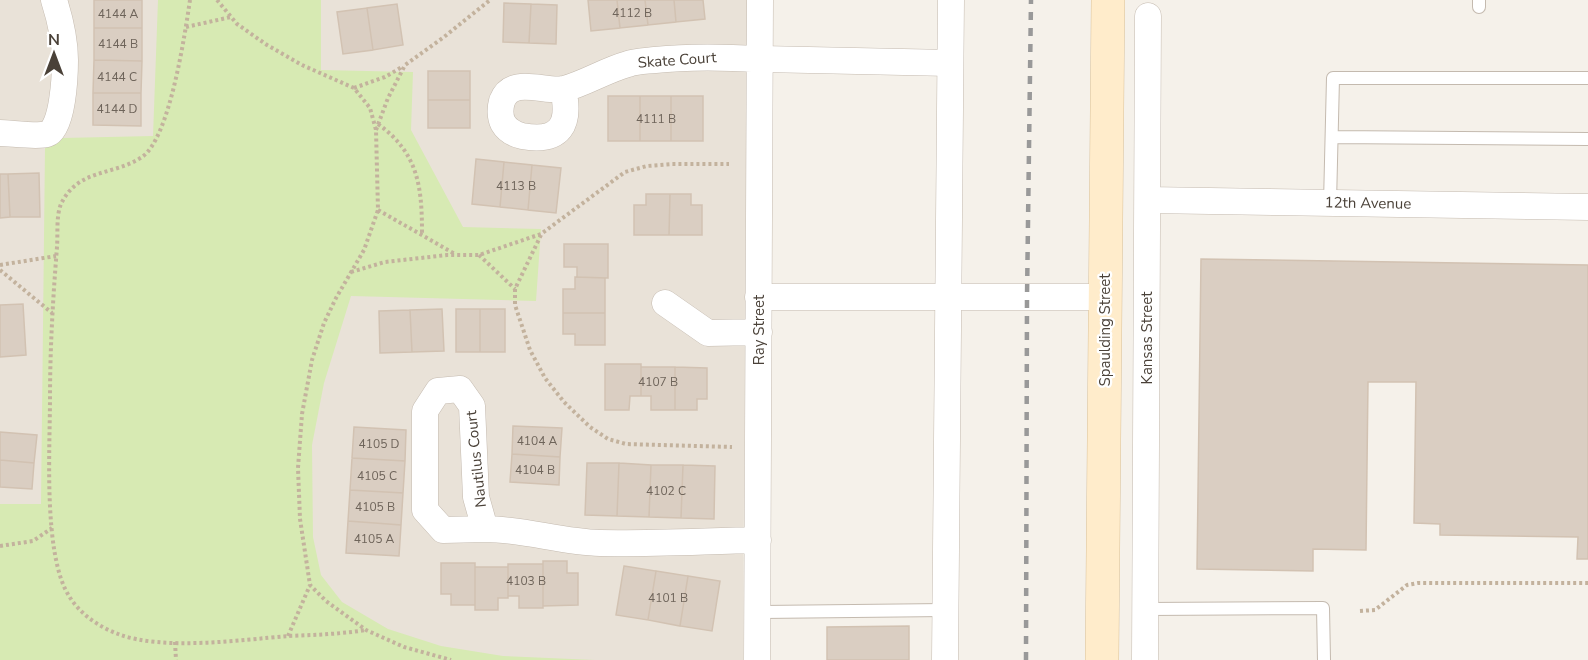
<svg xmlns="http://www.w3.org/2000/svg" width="1588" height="660" viewBox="0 0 1588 660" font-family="'Nunito Sans',sans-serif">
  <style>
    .residential { fill: #e9e2d8 }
    .green { fill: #d7eab3 }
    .building { fill: #dacec2; stroke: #d2c2b2; stroke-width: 1.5 }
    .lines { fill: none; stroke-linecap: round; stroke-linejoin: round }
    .lane-casing { stroke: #c4baaf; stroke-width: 14 }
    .street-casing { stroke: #c4baaf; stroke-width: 27 }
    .secondary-casing { stroke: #d9c29c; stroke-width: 34 }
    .path { stroke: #c3b29d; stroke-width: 4; stroke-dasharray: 3 3; stroke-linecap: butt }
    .lane { stroke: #fff; stroke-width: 12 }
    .street { stroke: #fff; stroke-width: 26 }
    .secondary { stroke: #ffeccb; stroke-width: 33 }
    .rail { stroke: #999; stroke-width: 4.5; stroke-dasharray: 8 8; stroke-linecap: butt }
    .labels { text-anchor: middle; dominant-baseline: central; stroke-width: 4.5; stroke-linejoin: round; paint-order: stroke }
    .number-label { font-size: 12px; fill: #6e645a }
    .street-label { font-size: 15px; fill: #4a4138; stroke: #fff }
  </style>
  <rect width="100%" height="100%" fill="#f5f1ea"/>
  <path class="residential" d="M0,0H747L743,660H0Z"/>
  <path class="green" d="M158,0H321V70L413,72L411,130L463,227L541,229L536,301L351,296L324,383L312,445L313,537L321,575L342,602L388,629L441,646L503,656L595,660H0V504H41L45,148L62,138L153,136Z"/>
  <path class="building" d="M94,0H142V28H94Z
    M588,0H617L620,28L591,31Z
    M617,0H645L648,25L620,28Z
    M645,0H674L676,22L648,25Z
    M674,0H703L705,19L676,22Z
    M504,3L531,4L529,43L503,42Z
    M397,4L403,45L373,50L367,8Z
    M531,4L557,5L556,44L529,43Z
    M367,8L373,50L343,54L337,12Z
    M94,28H142V61L94,60Z
    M94,60L142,61L141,93H93Z
    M428,71H470V100H428Z
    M93,93H141V126L93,125Z
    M608,96H640V141H608Z
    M640,96H671V141H640Z
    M671,96H703V141H671Z
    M428,100H470V128H428Z
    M476,159L504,162L500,207L472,204Z
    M504,162L532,165L528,210L500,207Z
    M532,165L561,168L556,213L528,210Z
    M39,173L40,217H10L8,174Z
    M0,174H8L10,217L0,218Z
    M646,194H670L669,235H634V205H646Z
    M670,194H691V205H702V235H669Z
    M564,244H608V278L577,277V267H564Z
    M1201,259L1588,265V559H1577L1578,537L1440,535V524L1414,523L1416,382H1368L1366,550L1313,549V571L1197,569Z
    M575,277L605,278V313H563V289H575Z
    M23,304L26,355L0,357V305Z
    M442,309L444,351L412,352L410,310Z
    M456,309H480V352H456Z
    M480,309H505V352H480Z
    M410,310L412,352L380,353L379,311Z
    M563,313H605V345H575V334H563Z
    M605,364H641V396H630L629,410H605Z
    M641,367H675V410H651V396H641Z
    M675,367L707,368V399H697V410H675Z
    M513,426L562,428L560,457L512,454Z
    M354,427L406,430L405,461L352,458Z
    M0,432L37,435L34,463L0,460Z
    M512,454L560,457L559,485L510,482Z
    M352,458L405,461L403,493L350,490Z
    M0,460L34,463L32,489L0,487Z
    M587,463H619L617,516L585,515Z
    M619,463L651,465L649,517L617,516Z
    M651,465H683L681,518L649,517Z
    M683,465L715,466L714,519L681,518Z
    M350,490L403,493L401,525L348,521Z
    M348,521L401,525L399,556L346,553Z
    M543,561H567V573H578V605L543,606Z
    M441,563H475V605H451V594H441Z
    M508,564H543V608H519V596H508Z
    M624,566L656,571L648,620L616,615Z
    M475,567H508V598H498V610H475Z
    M656,571L688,576L680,626L648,620Z
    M688,576L720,581L712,631L680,626Z
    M909,626V660H827V627Z"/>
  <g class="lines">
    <g class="lane-casing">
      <path id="lane" d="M1479,0V7
        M1332,137L1588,139
        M1330,203L1333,78H1588
        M1146,609L1323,608L1324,660
        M757,612L945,610"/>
    </g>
    <g class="street-casing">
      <path id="street" d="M563,89C571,124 561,143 522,136C514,134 507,130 503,123C500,117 500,108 502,101C512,75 545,93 564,89C586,83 606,70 628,64C636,61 646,61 655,60C690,56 724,57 759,59L950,63
        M0,133C10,133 38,137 47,134C63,129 65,75 65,60C65,40 60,19 54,0
        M1148,200L1588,207
        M758,297H1105
        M665,303L708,333L759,332
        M460,389L472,406L476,497L485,529L443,530L425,510V411L438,391Z
        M485,529C524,529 561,542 600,543C652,544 705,541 758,540
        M757,660L760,0
        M945,660L951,0
        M1145,660L1148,16"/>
    </g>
    <g class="secondary-casing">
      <path id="secondary" d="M1102,660L1108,0"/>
    </g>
    <path class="path" d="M190,0C185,33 170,138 142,157C114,176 78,168 61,204C56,216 58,234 57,247C53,298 50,348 50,399C50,448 43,555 69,596C80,614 99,627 118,634C163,651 240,640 288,636C315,635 340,634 366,630
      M217,0L237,24L267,45L302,65L354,88L370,108L376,130L378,210L364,250L336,298L324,323L312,360L302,414L298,468L300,519L310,585L326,601L366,630L404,647L451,660
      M186,27L231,17
      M354,88L385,77L402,67
      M378,124C418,153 422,186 422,233
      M376,130L388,98L405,65L444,37L490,0
      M378,210L455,254
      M541,235L515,289V305L530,350L545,378L564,402L590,427L608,439L626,444L732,447
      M479,255L515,289
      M0,265L56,256
      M0,270L52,313
      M351,272L385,262L447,255H479L541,234L625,172L647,166L672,164H729
      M0,546L33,541L52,528
      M1360,611L1375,610L1407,585L1418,583H1588
      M288,636L310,585
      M175,642L176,660"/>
    <use href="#lane" class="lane"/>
    <use href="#street" class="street"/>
    <use href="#secondary" class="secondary"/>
    <path class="rail" d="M1026,660L1027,297L1031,0"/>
  </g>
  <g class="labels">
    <g class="number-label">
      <text x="632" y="13">4112 B</text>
      <text x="118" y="14">4144 A</text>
      <text x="118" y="44">4144 B</text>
      <text x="117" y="77">4144 C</text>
      <text x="117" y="109">4144 D</text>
      <text x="656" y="119">4111 B</text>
      <text x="516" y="186">4113 B</text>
      <text x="658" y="382">4107 B</text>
      <text x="537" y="441">4104 A</text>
      <text x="379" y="444">4105 D</text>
      <text x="535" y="470">4104 B</text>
      <text x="377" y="476">4105 C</text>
      <text x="666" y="491">4102 C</text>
      <text x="375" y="507">4105 B</text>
      <text x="374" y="539">4105 A</text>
      <text x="526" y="581">4103 B</text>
      <text x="668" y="598">4101 B</text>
    </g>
    <g class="street-label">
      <text transform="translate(677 60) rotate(-4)">Skate Court</text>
      <text transform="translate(1368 203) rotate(1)">12th Avenue</text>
      <text transform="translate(759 330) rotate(-90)">Ray Street</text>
      <text transform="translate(1105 330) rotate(-90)">Spaulding Street</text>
      <text transform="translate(1147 338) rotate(-90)">Kansas Street</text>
      <text transform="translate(476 459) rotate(-96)">Nautilus Court</text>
    </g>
  </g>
  <g transform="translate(54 54)" stroke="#ffffff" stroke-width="4.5" paint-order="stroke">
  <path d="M0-4.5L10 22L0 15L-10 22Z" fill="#4a4138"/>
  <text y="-9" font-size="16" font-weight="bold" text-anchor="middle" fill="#4a4138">N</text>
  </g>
</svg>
